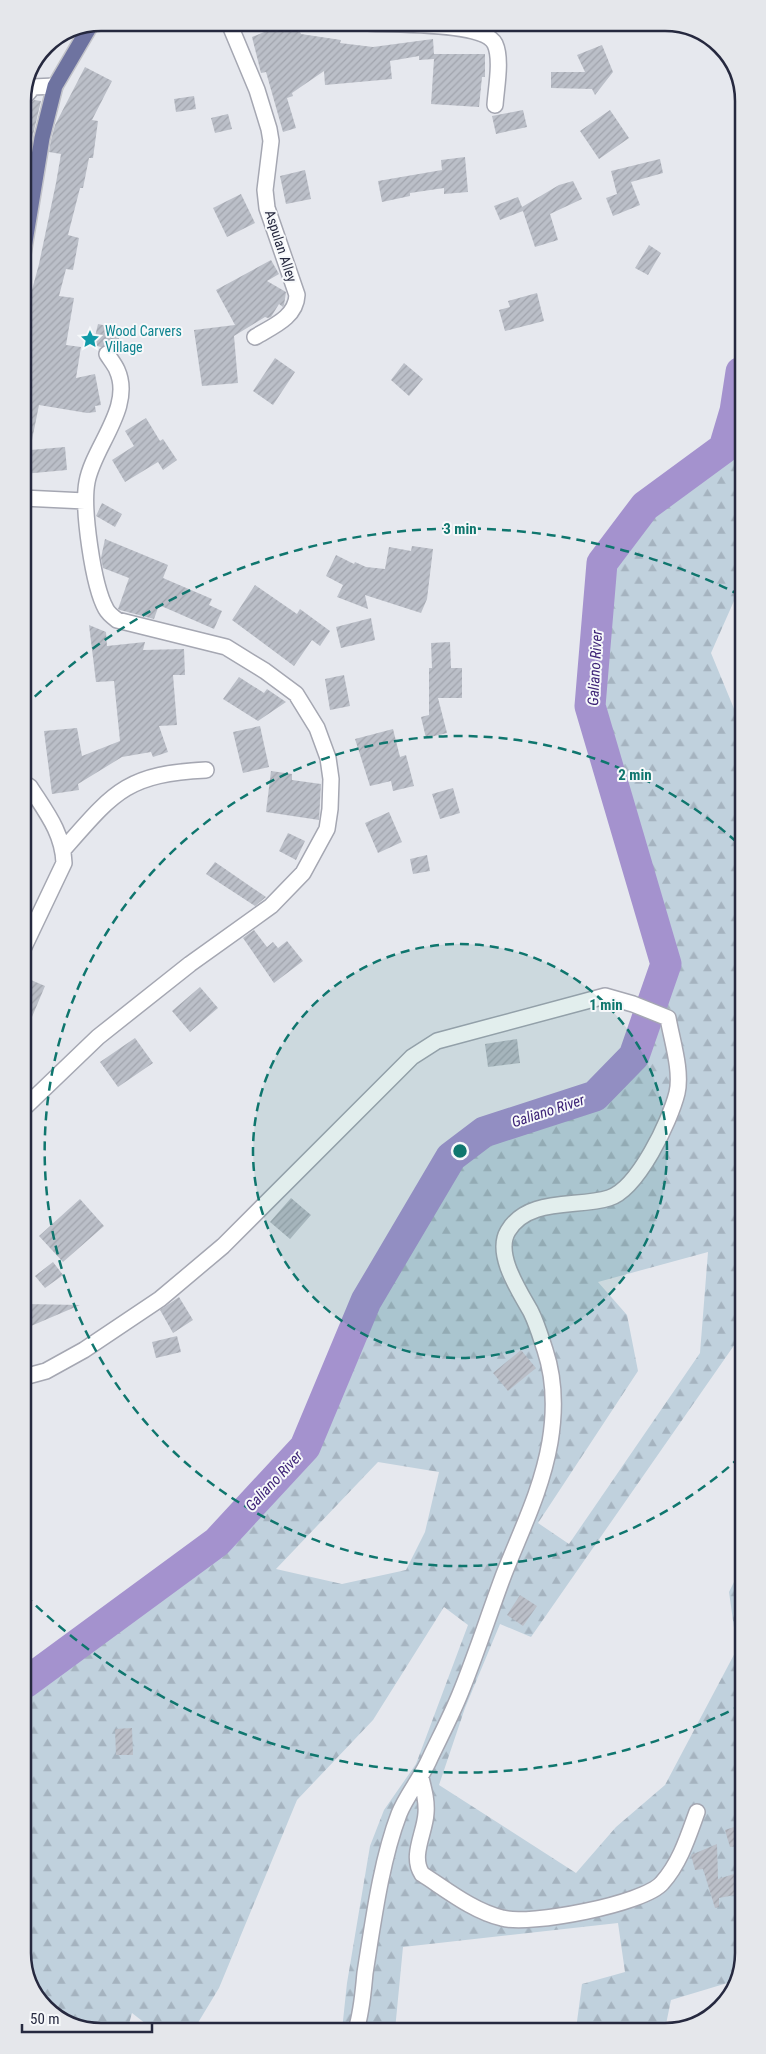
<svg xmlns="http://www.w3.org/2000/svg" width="766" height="2054" viewBox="0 0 766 2054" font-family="'Roboto Condensed',sans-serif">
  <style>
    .forest { fill: url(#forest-firs); fill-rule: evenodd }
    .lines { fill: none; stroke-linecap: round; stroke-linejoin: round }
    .river { stroke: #a492ce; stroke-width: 31 }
    .building { fill: url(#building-hatch) }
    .minor-casing { stroke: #a5a7b2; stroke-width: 18 }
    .major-casing { stroke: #c2c3c9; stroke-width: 18 }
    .minor { stroke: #fff; stroke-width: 15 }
    .major { stroke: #6e73a0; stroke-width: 15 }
    .ring { fill: none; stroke: #0f766e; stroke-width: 2.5; stroke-dasharray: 9 6 }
    .labels { text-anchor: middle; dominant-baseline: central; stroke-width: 4; stroke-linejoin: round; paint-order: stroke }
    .street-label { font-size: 14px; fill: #26293f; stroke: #f6f8fa }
    .culture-label { font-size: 14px; fill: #0d838f; stroke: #f6f8fa; text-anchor: start }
    .water-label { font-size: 15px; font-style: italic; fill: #3d2377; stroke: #f6f8fa }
    .rim { fill: none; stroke: #26293f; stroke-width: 2.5 }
    .centre { fill: #0f766e; stroke: #f6f8fa; stroke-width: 2.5 }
    .ring-label { font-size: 15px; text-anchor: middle; font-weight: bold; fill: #0f766e; stroke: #f6f8fa; stroke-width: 4; stroke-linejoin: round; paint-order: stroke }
  </style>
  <defs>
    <pattern id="forest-firs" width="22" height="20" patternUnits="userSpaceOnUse" patternTransform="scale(1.25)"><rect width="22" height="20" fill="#c0d1dd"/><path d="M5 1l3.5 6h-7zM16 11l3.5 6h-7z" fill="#a5b3bf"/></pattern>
    <pattern id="building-hatch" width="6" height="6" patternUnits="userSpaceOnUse" patternTransform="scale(1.25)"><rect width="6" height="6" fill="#bbbfc8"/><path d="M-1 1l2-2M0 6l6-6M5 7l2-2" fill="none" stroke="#a1a4ad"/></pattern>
  </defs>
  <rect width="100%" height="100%" fill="#e6e8ee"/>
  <path class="forest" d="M741,372V585L711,653L742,728L743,1337L735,1344L531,1637L500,1624L465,1708L439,1785L576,1873L616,1827L665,1785L737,1649L729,1592L743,1564V1953L734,1981L671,2000L665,2029H576L582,1984L625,1972L618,1923L403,1947L395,2030H342L347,1983L370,1846L384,1810L416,1764L468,1625L444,1607L373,1720L297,1800L219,1988L193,2031H155L132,2013L127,2031H96L50,2012L25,1973V1683L217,1542L305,1447L366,1301L451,1157L484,1132L595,1096L634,1056L666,964L590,706L602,563L645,506L724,448L735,411ZM708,1252L700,1353L569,1544L538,1523L638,1371L627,1315L598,1282ZM378,1462L439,1472L425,1532L406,1570L342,1584L276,1569Z"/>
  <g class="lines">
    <path class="river" d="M25,1683L217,1542L305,1447L366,1301L451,1157L484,1132L595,1096L634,1056L666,964L590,706L602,563L645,506L724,448L735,411L741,372"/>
  </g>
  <path class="building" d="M286,23H296L301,34L341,40L340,43L373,47L433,39L434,55V54H485V77H482L479,107L431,104L434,59L419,60V56L390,61L392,79L325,85L324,71L292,93L293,96L287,98L296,128L283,132L266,72L261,73L252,37Z
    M602,45L613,72L595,95L592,89L551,88V72H585L577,55Z
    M85,67L112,81L92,120L98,121L93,158H89L83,188H80L68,235L79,238L73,270L66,269L59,296L74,298L66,345L81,347L76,378L95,374L101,405L95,406L96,412L87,413L39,405L30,450L65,447L67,470L23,474V323L39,264L56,183L61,154L49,152L51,140L55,125Z
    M194,96L196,109L176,112L174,99Z
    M34,100L41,101L28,156L23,155V108H27Z
    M523,110L527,127L496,134L492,116Z
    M610,110L629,138L599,159L580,131Z
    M228,114L232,129L215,133L211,118Z
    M465,157L468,192L444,194V188L410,193V196L382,202L378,181L442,170L441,160Z
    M660,159L663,173L631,182L640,205L613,216L606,198L617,194L611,171Z
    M305,170L311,199L286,204L280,176Z
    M573,181L582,199L550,214L558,240L535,247L523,211L500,220L494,206L518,197L522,207L559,185Z
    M241,194L255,223L227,237L213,208Z
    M649,245L661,253L648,275L635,268Z
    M271,260L279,274L267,281L286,292L284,305L283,307L279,304L271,317L268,318L265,317L234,336L238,383L202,386L194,330L235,325L216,290Z
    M537,293L544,321L505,331L499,310L510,307L508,301Z
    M98,324L121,329L116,351L111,346L101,347L93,345Z
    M275,358L295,372L273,405L253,391Z
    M404,363L423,379L409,396L391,380Z
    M146,418L160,441L163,439L177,460L163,470L158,462L125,482L112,460L134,446L125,431Z
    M102,503L122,514L115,527L96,516Z
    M105,539L168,565L163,578L212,599L209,605L222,611L214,629L159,605L154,619L120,610L118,609L129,578L103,568L101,558Z
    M412,546L433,549L427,599L421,613L365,595L368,609L337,597L343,585L326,576L336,555L354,564L355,562L366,567L385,569L389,547L411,551Z
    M255,585L297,614L300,609L330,631L320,646L312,640L294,666L232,620Z
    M371,618L375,640L341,648L336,627Z
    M89,625L106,632L107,646L145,642L143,650L184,649L185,675H173L177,725L159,726L168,752L153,757L151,752L122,757L78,784L79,790L52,794L44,731L77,728L82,756L120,741L114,681L96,682Z
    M450,642L451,668H462V698H438L447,733L426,738L421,717L429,715V668H432L431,643Z
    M344,675L350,706L330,710L325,679Z
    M239,677L264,693L267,689L286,702L258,721L223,699Z
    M260,726L269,767L243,773L233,732Z
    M393,729L400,757L406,755L414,786L393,791L391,781L370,786L355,739Z
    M271,771L292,774V780L321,784L319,820L266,812Z
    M453,788L460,813L440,819L432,794Z
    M389,812L402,842L378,853L365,823Z
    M288,833L305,841L296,860L279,851Z
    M427,855L430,871L413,874L410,859Z
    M215,862L266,897L255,906L206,874Z
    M254,930L267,947L273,942L278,948L287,941L303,961L274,983L243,938Z
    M24,977L45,986L24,1036Z
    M200,987L218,1008L190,1032L172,1011Z
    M135,1038L153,1063L118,1087L100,1062Z
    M517,1039L520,1063L488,1067L485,1044Z
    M291,1198L311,1215L290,1239L270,1222Z
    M80,1199L104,1226L63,1262L39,1236Z
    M53,1262L63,1275L45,1288L35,1276Z
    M179,1297L193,1320L173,1333L160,1310Z
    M24,1304L80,1305L24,1329Z
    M177,1336L181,1352L156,1358L152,1342Z
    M521,1350L536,1368L508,1391L493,1373Z
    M520,1595L537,1606L523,1626L507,1615Z
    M132,1728L133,1755H116L115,1729Z
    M743,1824V1845L730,1847L725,1830Z
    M717,1844L718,1879L734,1874L735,1895L719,1898V1907L715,1908L703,1869L695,1870L691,1855Z"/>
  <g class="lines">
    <g class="minor-casing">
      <path id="minor" d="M229,23L257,90L269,129L271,141L265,190L267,208L297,295C296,318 271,327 255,337
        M368,23C392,25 484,21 495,44C502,59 496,89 495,105
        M23,99L33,87L55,86
        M23,498L85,501
        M24,783L30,787C46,812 63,833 64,863L24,947
        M63,850C114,792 126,774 206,770
        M24,1108L98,1037L190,964L271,906L303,873L327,829L330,809L331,779L328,758L317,728L296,694L265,671L226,647L117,620C113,617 108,613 106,609C93,586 82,508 87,482C93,447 134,407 117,370C115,365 110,359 107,354
        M24,1377L46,1371L84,1350L160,1299L223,1246L412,1057L437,1041L605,996L633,1004L668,1018C672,1041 682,1071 677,1093C670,1121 638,1189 609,1198C577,1208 528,1197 508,1231C494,1254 520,1292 531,1312C537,1324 541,1338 545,1350C555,1380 555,1412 550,1442C542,1489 521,1531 504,1574C489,1614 476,1655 460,1694C451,1716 440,1737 430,1758C422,1777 406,1796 399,1814C381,1861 373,1923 365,1973C363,1993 362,2011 356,2030
        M421,1778C424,1790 427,1801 426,1813C425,1833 410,1856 422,1874C447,1890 473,1911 502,1918C529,1926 644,1904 662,1883C680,1863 688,1837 697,1812"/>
    </g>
    <g class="major-casing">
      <path id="major" d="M23,254L42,138L55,86L89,28"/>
    </g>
    <use href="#minor" class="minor"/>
    <use href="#major" class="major"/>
  </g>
  <circle cx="460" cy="1151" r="207" fill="#0f766e" fill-opacity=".12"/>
  <g class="ring">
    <circle cx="460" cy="1151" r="207"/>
    <path d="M740 1457A415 415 0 1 1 740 845"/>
    <path d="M742 1705A622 622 0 0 1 28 1598M24 707A622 622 0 0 1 738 594"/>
  </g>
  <defs>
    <g id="sight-bare" transform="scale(1.5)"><path d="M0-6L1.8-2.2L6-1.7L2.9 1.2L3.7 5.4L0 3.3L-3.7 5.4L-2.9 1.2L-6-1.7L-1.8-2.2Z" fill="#0f9aa8" stroke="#f6f8fa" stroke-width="2.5" paint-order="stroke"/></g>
  </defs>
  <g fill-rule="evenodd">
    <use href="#sight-bare" x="90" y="339"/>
  </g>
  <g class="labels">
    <g class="street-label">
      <text transform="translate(281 246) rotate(72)">Aspulan Alley</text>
    </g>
    <g class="culture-label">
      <text x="105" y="331">Wood Carvers<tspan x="105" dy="16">Village</tspan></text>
    </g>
    <g class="water-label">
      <text transform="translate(595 668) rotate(-87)">Galiano River</text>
      <text transform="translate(548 1111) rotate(-18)">Galiano River</text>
      <text transform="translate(274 1481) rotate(-47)">Galiano River</text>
    </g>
  </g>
  <path d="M0 0H766V2054H0ZM101 31H665A70 70 0 0 1 735 101V1953A70 70 0 0 1 665 2023H101A70 70 0 0 1 31 1953V101A70 70 0 0 1 101 31Z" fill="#e5e7eb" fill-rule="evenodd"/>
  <path class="rim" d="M101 31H665A70 70 0 0 1 735 101V1953A70 70 0 0 1 665 2023H101A70 70 0 0 1 31 1953V101A70 70 0 0 1 101 31Z"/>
  <circle cx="460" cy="1151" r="8" class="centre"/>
  <g class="ring-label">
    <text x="460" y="534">3 min</text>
    <text x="635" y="780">2 min</text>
    <text x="606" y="1010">1 min</text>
  </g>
  <path d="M22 2024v8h130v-8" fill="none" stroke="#26293f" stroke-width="2.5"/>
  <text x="30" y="2024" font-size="15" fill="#26293f" stroke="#f6f8fa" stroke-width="4" paint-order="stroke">50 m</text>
</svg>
